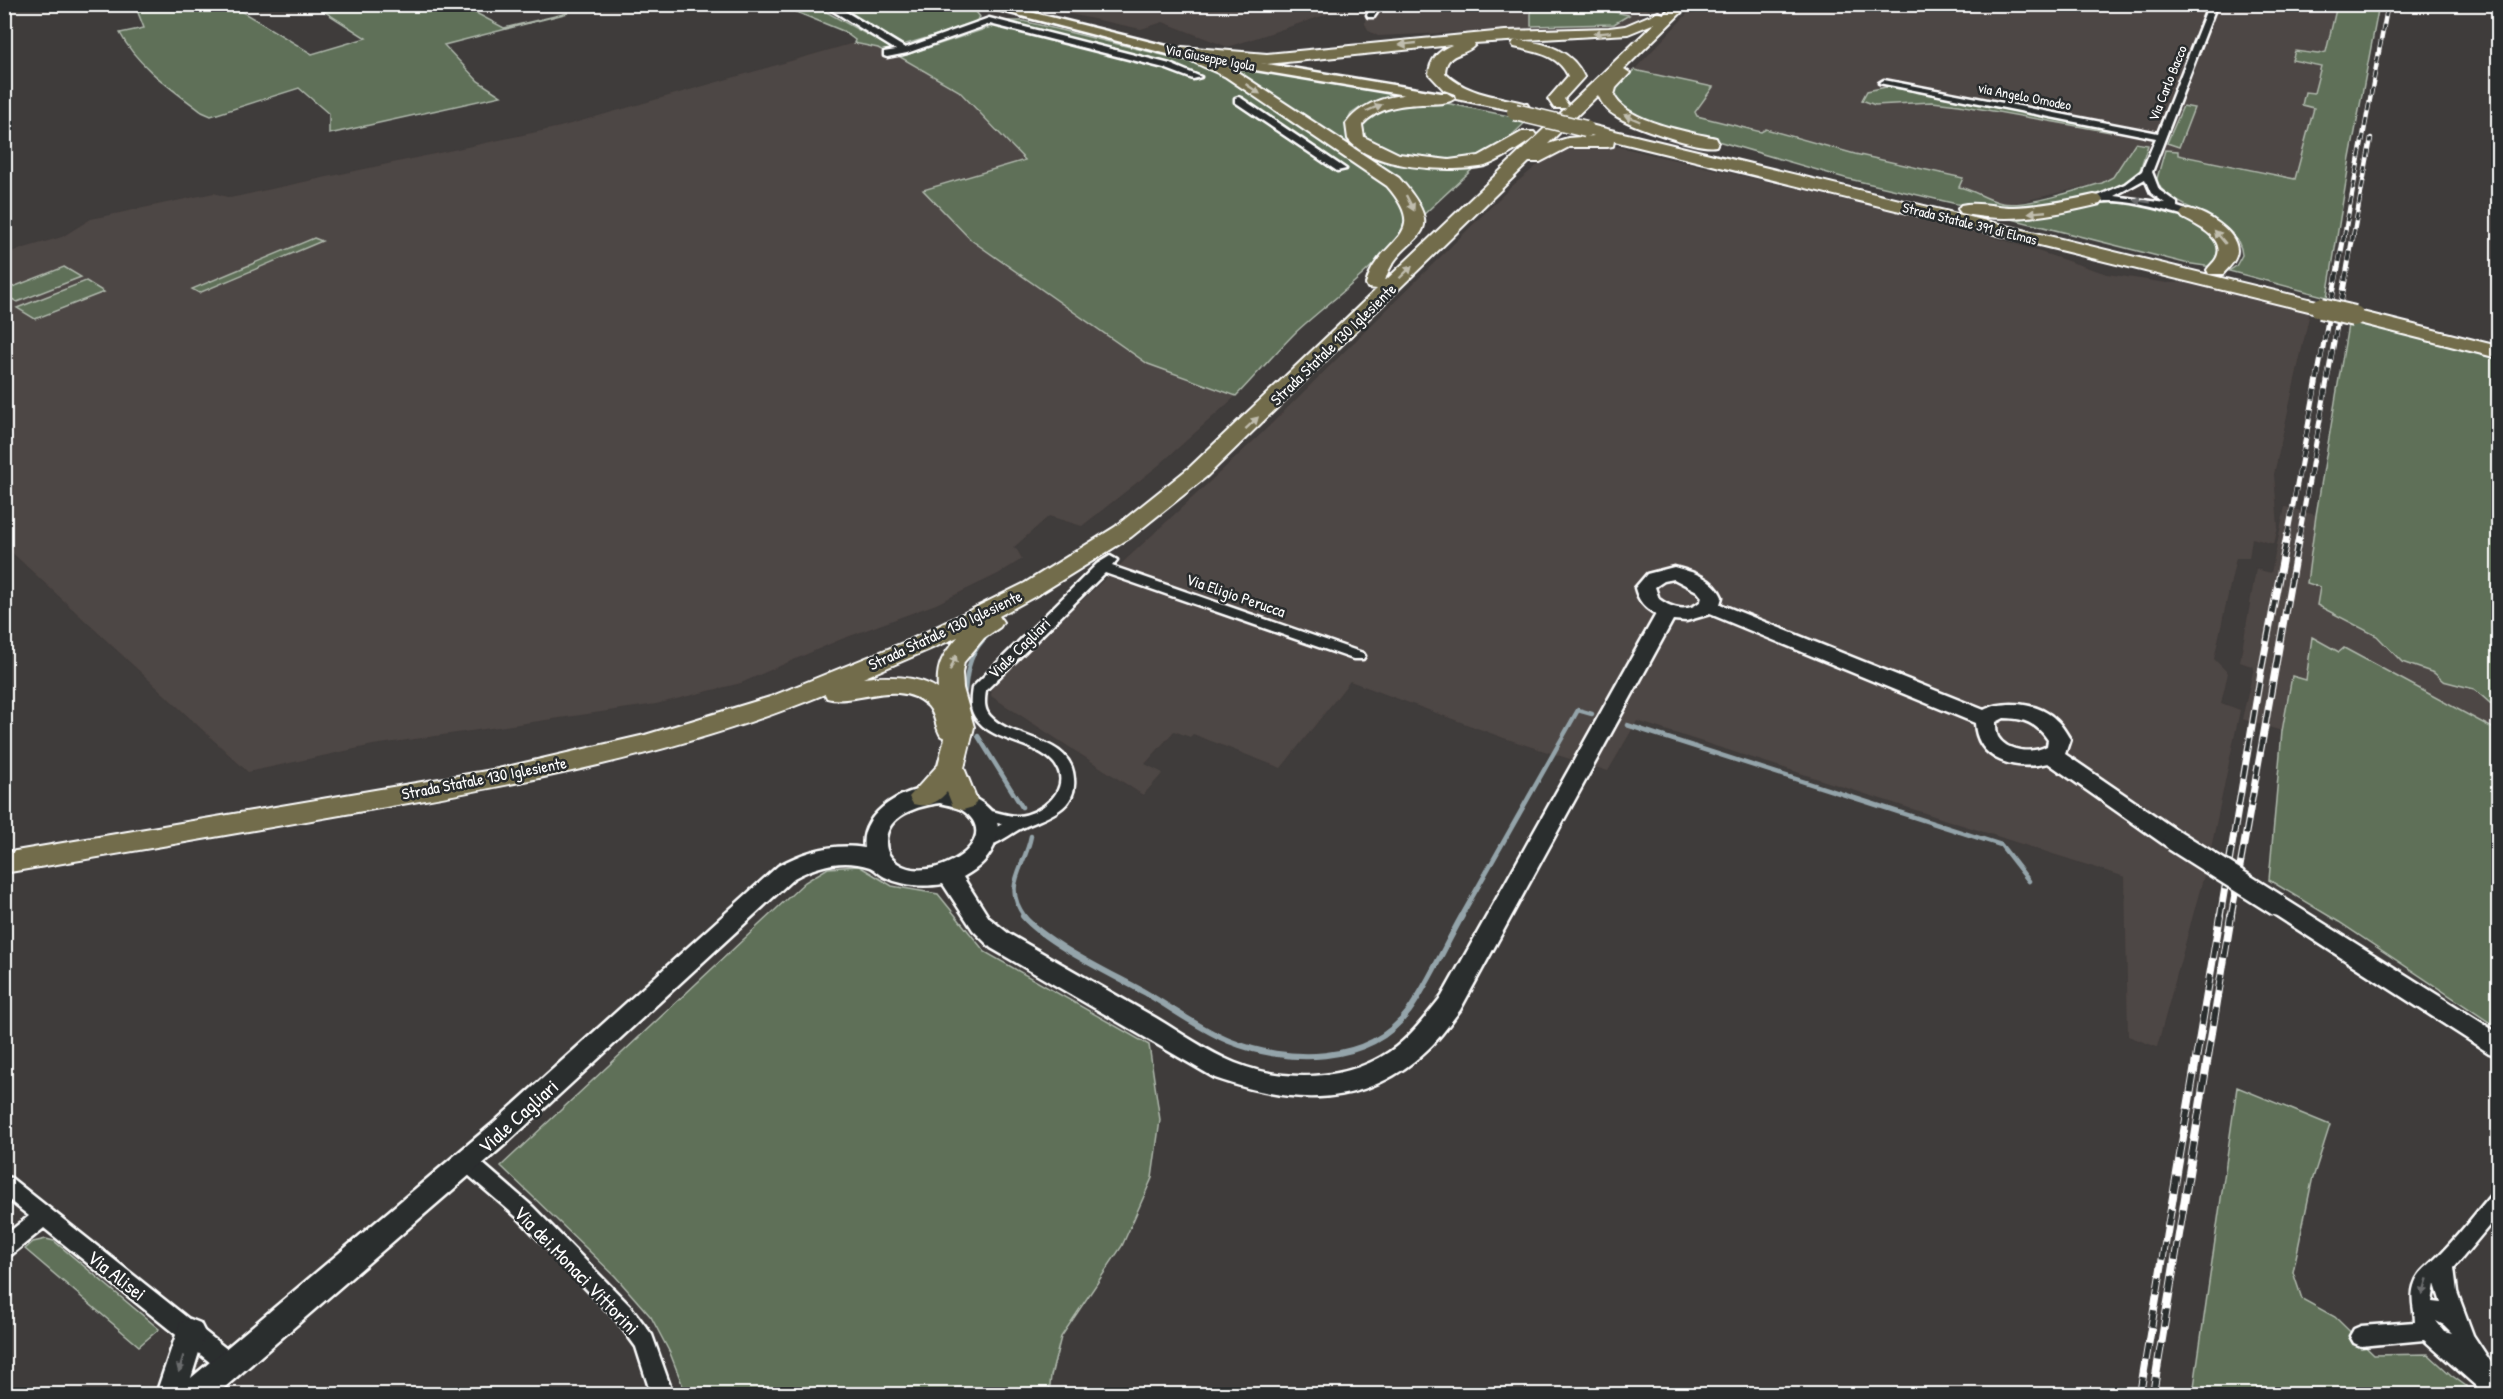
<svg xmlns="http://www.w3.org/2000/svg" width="2503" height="1399" viewBox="0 0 2503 1399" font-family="'Patrick Hand',sans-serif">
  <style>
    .built { fill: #4e4644 }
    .green { fill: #5f7059; stroke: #afb8ac; stroke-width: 1.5 }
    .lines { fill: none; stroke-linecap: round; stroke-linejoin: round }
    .stream-far1 { stroke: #94a4aa; stroke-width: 4.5 }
    .stream { stroke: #94a4aa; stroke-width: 6 }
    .street-casing { stroke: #fff; stroke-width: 5 }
    .secondary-casing { stroke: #fff; stroke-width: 5 }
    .primary-casing { stroke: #fff; stroke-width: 5 }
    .highway-casing { stroke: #fff; stroke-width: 4 }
    .street { fill: #2a2d2e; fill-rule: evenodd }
    .secondary { fill: #2a2d2e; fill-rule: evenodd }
    .primary { fill: #726c4b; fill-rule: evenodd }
    .highway { fill: #726c4b; fill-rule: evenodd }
    .rail-far3-casing { stroke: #fff; stroke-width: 4.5 }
    .rail-far2-casing { stroke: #fff; stroke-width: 5 }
    .rail-far1-casing { stroke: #fff; stroke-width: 7 }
    .rail-casing { stroke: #fff; stroke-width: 8 }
    .rail-far3 { stroke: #2a2d2e; stroke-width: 3; stroke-dasharray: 8; stroke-linecap: butt }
    .rail-far2 { stroke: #2a2d2e; stroke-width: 4; stroke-dasharray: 10; stroke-linecap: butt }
    .rail-far1 { stroke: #2a2d2e; stroke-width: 4.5; stroke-dasharray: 14; stroke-linecap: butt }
    .rail { stroke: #2a2d2e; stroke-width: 6; stroke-dasharray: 17; stroke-linecap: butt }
    .secondary-bridge-casing { stroke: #fff; stroke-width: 26; stroke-linecap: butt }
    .highway-bridge-far1-casing { stroke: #fff; stroke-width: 19; stroke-linecap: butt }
    .highway-bridge-casing { stroke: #fff; stroke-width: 24; stroke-linecap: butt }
    .secondary-bridge { stroke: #2a2d2e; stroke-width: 21 }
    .highway-bridge-far1 { stroke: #726c4b; stroke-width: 16 }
    .highway-bridge { stroke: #726c4b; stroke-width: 20 }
    .oneway { fill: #c0bdae }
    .oneway2 { fill: #6a6c6d }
    .labels { text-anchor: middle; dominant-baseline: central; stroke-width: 5; stroke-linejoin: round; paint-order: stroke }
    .far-street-label { font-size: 14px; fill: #fff; stroke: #2a2d2e }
    .street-label { font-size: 16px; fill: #fff; stroke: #2a2d2e }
    .near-street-label { font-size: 20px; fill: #fff; stroke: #2a2d2e }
  </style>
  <rect width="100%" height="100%" fill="#3f3c3b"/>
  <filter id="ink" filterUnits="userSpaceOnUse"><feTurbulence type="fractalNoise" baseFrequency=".0167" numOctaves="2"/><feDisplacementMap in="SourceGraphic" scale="12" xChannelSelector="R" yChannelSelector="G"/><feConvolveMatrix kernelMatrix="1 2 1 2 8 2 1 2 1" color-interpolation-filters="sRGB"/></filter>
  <g filter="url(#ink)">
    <path class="built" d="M1027,5H1653L1629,25L1378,36L1369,31L1365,24V11L1355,5L1228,47L1163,22L1141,29Z
      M1704,5H2337L2326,52L2292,61L2321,66L2314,93L2302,105L2315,108L2295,179L2134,147L2113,177L2108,181L2011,204L1987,202L1650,114L1634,70L1688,13L1694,14Z
      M854,43L878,48L891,56L900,57L959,91L1025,160L971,240L1148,364L1236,396L1159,465L1082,526L1049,516L1013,548L1017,550L1022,559L998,574L936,604L839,640L741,683L656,704L373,745L248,772L5,546L4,254L62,237L91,219L214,193L230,198L560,127Z
      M1575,145H1612L1628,149L1948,224L2010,242L2107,274L2167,283L2196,282L2310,312L2274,474L2278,527L2274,544L2252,538L2249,558H2236L2214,659L2228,673L2221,703L2240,710L2210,853L2157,1047L2128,1036L2125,877L1637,721L1608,771L1504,738L1350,681L1281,768L1193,734L1190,737L1174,731L1145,764L1163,773L1143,795L991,696L993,683L1261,434L1512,186L1555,151Z
      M2285,507L2316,515L2307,583L2320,587L2318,605L2377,636L2406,663L2434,673L2440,679L2477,691L2498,710V731L2344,648L2339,652L2313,638L2306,680L2291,676L2282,731L2242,719L2254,667L2240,662L2256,569L2271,573Z"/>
    <path class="green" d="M135,5H231L312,54L366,38L314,5H461L504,28L568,13L444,45L478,81L501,96L329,134V114L299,88L211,116L202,112C173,90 137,66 120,33L144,28Z
      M779,5H814L893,49L885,52L878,48L854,43L855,40L843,31Z
      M835,5H958L974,9L980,17L973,24L903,45Z
      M1531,5H1582L1629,15L1614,24L1531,26Z
      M2337,5H2379L2350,158L2327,297L2229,271L2236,266L2242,255C2239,215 2175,213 2156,182L2165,150L2178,151V155L2295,179L2314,108L2302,105L2305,92L2314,93L2321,66L2292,60L2295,51L2318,54L2326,52Z
      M1009,21H1023L1212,67L1391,187L1408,218C1390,260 1330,300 1296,332C1275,353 1256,375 1236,396L1148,364L971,240L923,190L1025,160L959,91L900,57Z
      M1222,65L1415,96L1377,102L1360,108L1351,114L1346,124L1347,135L1366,152L1478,164L1422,216L1419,202L1403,184Z
      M1634,70L1713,87L1695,112L1697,116L1761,132L1766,129L1855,154L1963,178L1959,187C1974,190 1987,200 2002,203C2024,208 2079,189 2102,183L2113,177L2135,143L2148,145L2139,173L2134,180L2105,193L2046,208H1974L1845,178L1635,117L1613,99L1615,88Z
      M1886,87L1901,89L2111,130L2110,132L1959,105L1932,102L1875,105L1862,100L1867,91Z
      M1436,101L1528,120L1498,148L1471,159L1422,162L1374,148L1359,132L1363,117L1389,104Z
      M2183,106L2194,108L2179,147L2167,143Z
      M2103,202C2132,201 2174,206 2199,222C2209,228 2217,239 2225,248L2212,267L2185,263L2000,216Z
      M314,238L322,241L199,293L192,289Z
      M64,267L81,277L17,302L5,295V290Z
      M86,281L104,292L35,319L17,308Z
      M2349,319L2498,357V710L2474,689L2443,681L2434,673L2402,662L2377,636L2317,605L2320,587L2307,583L2316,515Z
      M2312,637L2339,652L2344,648L2498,731V1028L2339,922L2269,880L2282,731L2292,676L2306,680Z
      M859,866L892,886L938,894L985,952L1149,1045L1160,1120L1152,1178L1122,1246L1061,1337L1051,1376L1049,1394H686L670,1353L651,1317L615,1276L501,1166L805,882L828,868Z
      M2237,1087L2330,1125L2312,1181L2293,1272L2302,1299L2335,1317L2374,1355L2428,1354L2451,1375L2477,1394H2193Z
      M46,1239L54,1241L159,1329L139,1346L25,1249L33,1242Z"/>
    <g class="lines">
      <path class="stream-far1" d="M965,691C967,668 971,650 989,634
        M1627,725L2001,845L2029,881
        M978,736L1022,807
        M1025,917C1001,885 1025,868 1031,836
        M1461,917L1578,710L1592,714"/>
      <path class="stream" d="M1023,916C1047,944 1112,974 1146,993C1173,1009 1200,1029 1229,1041C1286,1064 1368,1066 1409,1011C1428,984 1445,946 1462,916"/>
      <g class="street-casing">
        <path id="street" d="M822,4H833L905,48L989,18L1170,64L1201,77L1193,79L1164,68L990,24L907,53L887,57L884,56V52L896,50Z
          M1374,4H1383L1374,17H1368L1367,15Z
          M2205,4H2213L2215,9L2152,172L2159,190L2177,203V207L2193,212L2194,214L2189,217C2161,210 2121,196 2094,203L2089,200L2125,184L2142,171L2156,138L1879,83L1884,80L2158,133L2207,9ZM2145,179L2151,193L2165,203L2114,196Z
          M1238,97L1241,98L1346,169L1337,171L1235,102V98Z
          M1110,556L1117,560L1112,566L1363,653L1365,656L1363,659H1353L1105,573L986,690C985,699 983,708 990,716C1013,741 1072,736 1074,779C1077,811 1044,817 1022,828C1009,834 994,849 980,845L978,841L980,837L1002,824L977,819L975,815L977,811L983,809C994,811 1009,817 1019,816C1040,814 1069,792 1058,769C1046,744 996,743 979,722C969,711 970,702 972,688L1097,564Z
          M467,1154L474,1156L533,1207L631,1307L652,1335L673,1394H651L636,1347L617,1321L519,1219L460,1168L457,1162L460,1156Z
          M4,1176L11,1178L238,1358L241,1365L238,1372L230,1375L222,1372L44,1228L11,1255L4,1258V1236L29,1216L4,1196Z
          M2498,1192V1215L2454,1268L2457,1292L2473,1335L2498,1373V1394H2485L2424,1340L2361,1346L2354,1343L2350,1336L2354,1329L2361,1326L2415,1322C2415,1310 2410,1299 2414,1286C2418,1272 2426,1268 2436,1258C2456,1239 2473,1216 2491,1195ZM2435,1284L2441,1303L2432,1302ZM2436,1321L2444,1325L2452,1333L2444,1331Z"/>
      </g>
      <g class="secondary-casing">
        <path id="secondary" d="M1674,567C1693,572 1714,578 1722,597L1720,604L1984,710C2004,700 2039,702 2056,720C2062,725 2066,733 2070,739L2065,754L2182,834L2185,840L2182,846L2174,848L2166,846L2048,763C2016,771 1977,761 1975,723L1710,614L1686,621L1673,620L1460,1010C1450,1023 1440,1038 1428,1049C1365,1110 1292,1105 1215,1078L991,948L973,930L943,884C923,887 903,886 885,877C879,874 875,869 870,867C843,858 818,865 794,878L509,1141L217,1394H156L180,1323L190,1319L200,1323L205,1333L191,1378L491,1125L778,866C805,851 833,843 864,848C858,812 910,783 942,788C967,792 1008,808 996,841C990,858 979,868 963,877L989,918L1009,934C1058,962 1107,990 1156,1018C1181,1033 1208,1052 1235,1063C1283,1082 1345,1082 1389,1052C1411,1037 1426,1016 1442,996L1656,614C1645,609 1638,600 1635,588L1647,574ZM1674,579L1697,591L1702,597L1701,601C1688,613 1672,609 1659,599L1655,587L1664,581ZM2004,718C2023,718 2037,723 2048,740L2047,746C2033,754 2007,752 1998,737C1996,733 1996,727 1996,722ZM940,803C947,805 956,806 962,810C1008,840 931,887 897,863C890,858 886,851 886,843C885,815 918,806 940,803Z
          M2277,896L2285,899L2498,1033V1056L2489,1053L2269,911L2265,905L2269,899Z"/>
      </g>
      <g class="primary-casing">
        <path id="primary" d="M975,4H998L1183,50L1441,93L1448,97L1441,101L1183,58Z"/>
      </g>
      <g class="highway-casing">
        <path id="highway" d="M1674,4H1690L1624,69L1630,73L1616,88L1614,95C1626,122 1689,132 1716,138L1718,142L1716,146C1699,150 1631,126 1616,116C1607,111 1602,104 1598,95L1548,144L1568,138L1594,136L1580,132L1578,129L1586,124L2321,302L2328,304L2331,308L2328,312L2321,314L1614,141L1613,146L1607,147H1569L1540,162H1529L1206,477L1131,537L1041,593L999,616L1003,622L1000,627L984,638L964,662L962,673L963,688L974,727L964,768L977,800L973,807L963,810L953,807L947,792C937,803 928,808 913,804L909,797L938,765L945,738L941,736C935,727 936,715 928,706C898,677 857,706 827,698L825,694C677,755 519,784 363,811C243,832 124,853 4,873V853L498,769L645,735L770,697L910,640L1025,583L1115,527L1190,467L1377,289L1368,288L1366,284C1379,236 1433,239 1387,186L1226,77C1217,72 1195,64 1189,59L1194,55L1182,53L1179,50L1182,47L1267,54L1505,31L1609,28L1625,26L1658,12L1664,14ZM1655,23L1385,281C1399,230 1457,244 1399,178L1236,71L1219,61L1205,57L1267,64L1452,45C1439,50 1430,59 1429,74L1444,90L1455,94L1456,99L1521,112L1529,107L1527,104C1498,96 1467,95 1445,73C1446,51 1464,57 1475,45L1474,43L1628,34ZM958,637C943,654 936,665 938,689C916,675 887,676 863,678Z
          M1519,40C1546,43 1572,50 1584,77L1564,99L1568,105L1566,108H1554L1548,99L1568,76C1558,54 1535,52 1514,47L1512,44L1514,41Z
          M1422,93H1447L1455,98C1444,111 1391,93 1362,125L1364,137L1399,154L1449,160L1479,156L1522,132H1534L1536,135C1530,143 1495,163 1485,166C1451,173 1370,169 1348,139L1346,124C1364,99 1394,95 1422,93Z
          M2094,195L2100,196L2103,200L2100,204C2055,215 2007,224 1961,213L1958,209L1961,205C1977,201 1997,207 2013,207C2041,206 2067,201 2094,195Z
          M2189,209C2206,213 2236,230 2237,250C2237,260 2229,267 2223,274H2209L2207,270C2209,266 2214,263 2216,259C2228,239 2196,225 2183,218L2180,214L2183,210Z
          M2354,310L2498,346V358L2347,320L2344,316L2347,312Z"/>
      </g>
      <use href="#street" class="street"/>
      <use href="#secondary" class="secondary"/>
      <use href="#primary" class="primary"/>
      <use href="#highway" class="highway"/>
      <g class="rail-far3-casing">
        <path id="rail-far3" d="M2344,237L2388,4
          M2353,237L2371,138"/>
      </g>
      <g class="rail-far2-casing">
        <path id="rail-far2" d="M2287,537L2344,236
          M2299,537L2353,236"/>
      </g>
      <g class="rail-far1-casing">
        <path id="rail-far1" d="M2220,917L2261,672L2287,536
          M2231,917L2299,536"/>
      </g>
      <g class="rail-casing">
        <path id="rail" d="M2140,1394L2220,916
          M2153,1394L2231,916"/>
      </g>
      <use href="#rail-far3" class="rail-far3"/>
      <use href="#rail-far2" class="rail-far2"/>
      <use href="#rail-far1" class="rail-far1"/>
      <use href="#rail" class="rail"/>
      <g class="secondary-bridge-casing">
        <path id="secondary-bridge" d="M2174,840L2277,905"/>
      </g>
      <g class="highway-bridge-far1-casing">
        <path id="highway-bridge-far1" d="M1515,112L1586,129"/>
      </g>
      <g class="highway-bridge-casing">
        <path id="highway-bridge" d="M2321,308L2354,316"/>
      </g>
      <use href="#secondary-bridge" class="secondary-bridge"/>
      <use href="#highway-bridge-far1" class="highway-bridge-far1"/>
      <use href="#highway-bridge" class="highway-bridge"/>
    </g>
    <defs><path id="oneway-solid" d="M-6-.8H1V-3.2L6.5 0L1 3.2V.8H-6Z" transform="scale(1.5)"/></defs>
    <g class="oneway">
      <use href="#oneway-solid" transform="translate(1602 33) rotate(175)"/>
      <use href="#oneway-solid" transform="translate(1408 44) rotate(174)"/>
      <use href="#oneway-solid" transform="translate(1253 89) rotate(34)"/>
      <use href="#oneway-solid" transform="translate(1374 108) rotate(-23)"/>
      <use href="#oneway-solid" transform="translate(1632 118) rotate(-157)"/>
      <use href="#oneway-solid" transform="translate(1410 203) rotate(63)"/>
      <use href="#oneway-solid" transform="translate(2037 212) rotate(175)"/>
      <use href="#oneway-solid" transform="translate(2220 237) rotate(-130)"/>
      <use href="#oneway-solid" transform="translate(1406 272) rotate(-44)"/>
      <use href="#oneway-solid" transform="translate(1252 423) rotate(-43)"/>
      <use href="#oneway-solid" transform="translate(953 663) rotate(-68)"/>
    </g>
    <g class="oneway2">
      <use href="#oneway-solid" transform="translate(2142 201) rotate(-171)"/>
      <use href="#oneway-solid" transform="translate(2425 1287) rotate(107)"/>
      <use href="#oneway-solid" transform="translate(181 1364) rotate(106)"/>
    </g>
  </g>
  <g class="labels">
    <g class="far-street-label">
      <text transform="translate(1210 57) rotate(11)">Via Giuseppe Igola</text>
      <text transform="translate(2167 83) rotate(-68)">Via Carlo Bacco</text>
      <text transform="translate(2025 96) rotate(11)">via Angelo Omodeo</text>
      <text transform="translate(1970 223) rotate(14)">Strada Statale 391 di Elmas</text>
    </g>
    <g class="street-label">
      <text transform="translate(1333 344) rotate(-44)">Strada Statale 130 Iglesiente</text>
      <text transform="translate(1236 595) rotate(19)">Via Eligio Perucca</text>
      <text transform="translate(945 630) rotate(-25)">Strada Statale 130 Iglesiente</text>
      <text transform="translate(1019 648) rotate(-44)">Viale Cagliari</text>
      <text transform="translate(484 778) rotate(-11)">Strada Statale 130 Iglesiente</text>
    </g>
    <g class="near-street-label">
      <text transform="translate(518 1116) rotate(-42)">Viale Cagliari</text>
      <text transform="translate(577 1270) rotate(46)">Via dei Monaci Vittorini</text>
      <text transform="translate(117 1275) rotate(38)">Via Alisei</text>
    </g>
  </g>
  <rect width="2503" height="1399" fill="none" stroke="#2a2d2e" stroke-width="24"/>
  <rect x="12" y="12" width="2479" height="1375" fill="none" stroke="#fff" stroke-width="2" filter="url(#ink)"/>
</svg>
